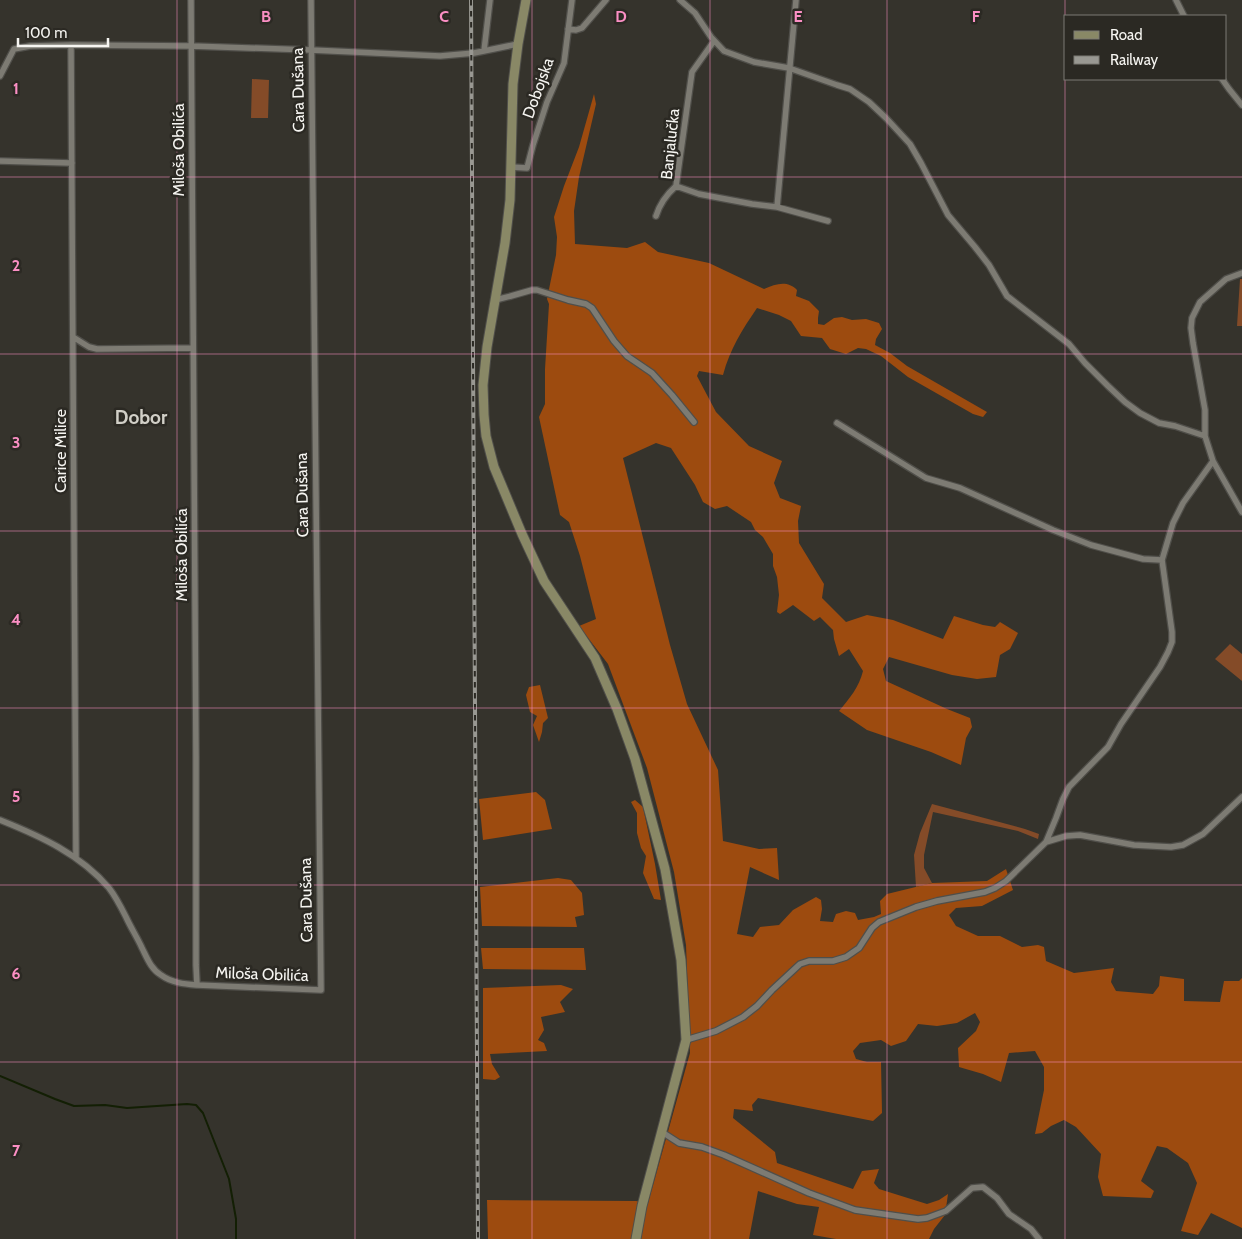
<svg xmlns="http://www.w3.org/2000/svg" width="1242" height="1239" viewBox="0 0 1242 1239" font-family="Cabin,sans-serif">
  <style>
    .green { fill: #844b28 }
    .forest { fill: #9d4b0f }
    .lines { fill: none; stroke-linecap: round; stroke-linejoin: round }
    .stream { stroke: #131f04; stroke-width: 2 }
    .minor-casing { stroke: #504f4a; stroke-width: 8 }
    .secondary-casing { stroke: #504f4a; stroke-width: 11 }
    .minor { stroke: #7d7b73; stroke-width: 5.5 }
    .secondary { stroke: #898866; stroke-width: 9 }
    .rail-casing { stroke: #999892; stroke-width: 4 }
    .rail { stroke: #2b2923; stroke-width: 2; stroke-dasharray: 5.5; stroke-linecap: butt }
    .grid { fill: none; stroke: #fb8fc4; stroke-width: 1; stroke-opacity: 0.55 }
    .labels { text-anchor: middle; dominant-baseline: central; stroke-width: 5; stroke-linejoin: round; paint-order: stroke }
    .street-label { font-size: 16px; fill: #f6f5f1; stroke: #2b2923 }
    .quarter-label { font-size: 19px; font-weight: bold; fill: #d1cfc7; stroke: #2b2923 }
    .grid-label { font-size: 16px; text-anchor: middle; font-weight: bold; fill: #fb8fc4; stroke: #2b2923; stroke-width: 5; stroke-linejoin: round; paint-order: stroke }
  </style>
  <rect width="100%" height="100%" fill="#35332c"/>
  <path class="green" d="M252,79L269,80L268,118H251Z
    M1240,279H1242V326H1237Z
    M1230,644L1242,654V681L1215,659Z
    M932,804L1025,829L1039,834L1038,839L1018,831L933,812L924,855V868L932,883L916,887L914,855L920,833Z"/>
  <path class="forest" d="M594,94L596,104L579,177L574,211L575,244L627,248L645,242L658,252L709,263L764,289C776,284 787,280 797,290L796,296L809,301L819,311L818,318V324L824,325L834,318L842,317L852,320L866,319L879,323L882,329L876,339L875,345L890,353L907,366L987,412L983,417L973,414L908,377L881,356L866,349L858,348L846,354L830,349L822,338L801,336L791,321L779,315L757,308C742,330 730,349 723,375L699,371L697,376L716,412L749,446L782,461L774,483L780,498L801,506L798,521L799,543L824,584L822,598L846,622L867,615L893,620L943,639L954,616L983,625L995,627L1000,622L1018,633L1010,649L1000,655L996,677L977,679L952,675L889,657L883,669L886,681L947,709L970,718L972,727L966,738L961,765L931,752L867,730L839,711C850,698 859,687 863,671L849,649L839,656L834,639L833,630L820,617L814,621L793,605L780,614L777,612L779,595L777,577L773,566V554L763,537L755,530L751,522L727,506L715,509L703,502L695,485L671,448L656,443L623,458L670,645L687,704L718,770L723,841L759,849L777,848L779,880L750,867L737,934L753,937L760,927L779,925L793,910L816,897L821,900L822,909L820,921L833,922L836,914L846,911L855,913L858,920L874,917L881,914L880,901L887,894L932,883L987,881L1006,869L1013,890L982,906L956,908L949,915L956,926L978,936H1000L1022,947L1038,945L1044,947L1046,961L1074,973L1114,968L1111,982L1116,991L1153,994L1159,986L1160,976L1184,979V1001L1220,1002L1224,981H1239L1242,978V1228L1211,1213L1198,1235L1181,1231L1197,1183L1188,1163L1167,1148L1157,1146L1141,1181L1154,1191L1151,1198L1103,1196L1098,1177L1101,1154L1076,1127L1064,1120L1051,1126L1042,1133L1035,1134L1044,1090V1067L1035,1051L1009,1053L1001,1082L983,1074L959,1067L958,1048L976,1031L980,1022L975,1013L957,1023L937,1026L918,1024L906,1041L891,1046L881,1040L860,1043L853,1051L856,1059L867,1062H881L882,1113L873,1121L758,1098L752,1105L753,1111L734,1109L733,1118L775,1152L777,1163L853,1189L862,1171L879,1169L874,1183L879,1189L927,1204L939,1200L948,1194L945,1215L934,1229L929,1239H836L813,1235L819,1207L797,1204L758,1191L749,1239H488L487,1200L636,1201L648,1203L690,1053L686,945L674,872L647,768L608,664L579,626L596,619L580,556L569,522L560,515L539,417L545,404V369L549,304L547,299L556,255L557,237L554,217L564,186L579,147Z
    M540,685L548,718L543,723L542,732L539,742L533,725L537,716L530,712L526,695L529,687Z
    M536,792L545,800L552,829L483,840L479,799Z
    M635,800L643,807L655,864L661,900L654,899L643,873L646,856L641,848L637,833V813L631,802Z
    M558,878L571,880L582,893L584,915L575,917L577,927L482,926L480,887Z
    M481,948H584L586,970L483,969Z
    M561,985L573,989L560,1002L565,1012L541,1017L544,1030L538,1040L544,1043L547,1051L490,1054L492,1064L500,1077L495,1080L483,1079V988Z"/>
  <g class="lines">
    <path class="stream" d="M0,1076L55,1099L74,1106L105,1105L127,1108L187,1104L196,1105L203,1113L229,1179L236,1219V1239"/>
    <g class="minor-casing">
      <path id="minor" d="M191,0L196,756V965L197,985L321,990L311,0
        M680,0L695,13L711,37L724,51L754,62L789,68L837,85L850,89L869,102L886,118L910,144L921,163L948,215L975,247L989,265L1007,296L1069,344L1085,363L1108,386L1125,402L1140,413L1159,423L1175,426L1205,436
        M1176,0L1184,16
        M568,29L576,30L582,28L606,0
        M714,41L692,72L676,186L699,194L752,204L777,207L828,221
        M71,45L76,857
        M484,51L490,0
        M0,76L14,49L30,46L71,45L191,46L311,50L440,56L474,53L518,44
        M1222,79L1229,89L1242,105
        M0,161L72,163
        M511,167L527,168L533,145L547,102L564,63L572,0
        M777,207L796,0
        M656,216C660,203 666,195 676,186
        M495,300L511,296L532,290H537L568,300L586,304L592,308L614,341L627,356L652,373L672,395L694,422
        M73,337L89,347L97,349L193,348
        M837,423L926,478L960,488L1053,530L1091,545L1143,559L1162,560
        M1213,461L1242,512
        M0,820C40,836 80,854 109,888C116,897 121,907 126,917C131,928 137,937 142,948C147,958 151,969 161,975C172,983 185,984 197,985
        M1046,842L1066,836L1080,835L1134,845L1171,847L1183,845L1203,834L1242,797
        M686,1040L716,1031L743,1017L757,1006L772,990L800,964L809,961H833L846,957L859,948L872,928L879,922L916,907L937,901L985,892L995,888L1006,881L1046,842L1056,818L1063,799L1069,787L1108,747L1121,724L1160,667L1168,652L1172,642V632L1162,560L1173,523L1183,503L1213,461L1205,436V410L1193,343L1191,328L1192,318L1200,302L1226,279L1242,273
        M662,1132L679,1143L702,1147L724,1155L809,1193L855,1210L918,1219L927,1218L946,1211L972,1188L983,1187L997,1198L1009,1214L1031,1229L1039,1239"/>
    </g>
    <g class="secondary-casing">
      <path id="secondary" d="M526,0L518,44L513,84L510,200L505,243L487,347L483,385L484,415L486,436L494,467L522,534L544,581L595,658L617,709L635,759L665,869L681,960L686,1040L642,1206L636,1239"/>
    </g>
    <use href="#minor" class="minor"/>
    <use href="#secondary" class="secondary"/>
    <g class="rail-casing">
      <path id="rail" d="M471,0L478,1239"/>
    </g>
    <use href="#rail" class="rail"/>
  </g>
  <path class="grid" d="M177,0V1239M355,0V1239M532,0V1239M710,0V1239M887,0V1239M1065,0V1239M0,177H1242M0,354H1242M0,531H1242M0,708H1242M0,885H1242M0,1062H1242"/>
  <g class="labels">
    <g class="street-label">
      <text transform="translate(538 88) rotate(-70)">Dobojska</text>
      <text transform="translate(298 90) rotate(-91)">Cara Dušana</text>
      <text transform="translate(670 144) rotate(-84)">Banjalučka</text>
      <text transform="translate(178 150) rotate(-90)">Miloša Obilića</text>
      <text transform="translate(60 451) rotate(-90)">Carice Milice</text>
      <text transform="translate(302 495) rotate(-91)">Cara Dušana</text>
      <text transform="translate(181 555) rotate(-90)">Miloša Obilića</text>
      <text transform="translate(306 900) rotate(-91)">Cara Dušana</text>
      <text transform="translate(262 974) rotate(2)">Miloša Obilića</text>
    </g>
    <g class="quarter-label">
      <text x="141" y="417">Dobor</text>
    </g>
  </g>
  <g class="grid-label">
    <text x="266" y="22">B</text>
    <text x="444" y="22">C</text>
    <text x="621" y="22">D</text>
    <text x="798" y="22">E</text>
    <text x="976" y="22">F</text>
    <text x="16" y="94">1</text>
    <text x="16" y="271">2</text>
    <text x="16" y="448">3</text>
    <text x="16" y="625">4</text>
    <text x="16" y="802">5</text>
    <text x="16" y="979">6</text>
    <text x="16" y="1156">7</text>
  </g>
  <rect x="1064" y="15" width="162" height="65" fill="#2b2923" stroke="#7c7b75"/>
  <rect x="1074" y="31" width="25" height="8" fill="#898866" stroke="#7c7b75"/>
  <text x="1110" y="40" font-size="15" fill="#f6f5f1">Road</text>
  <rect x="1074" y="56" width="25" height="8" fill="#999892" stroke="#7c7b75"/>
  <text x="1110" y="65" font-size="15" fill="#f6f5f1">Railway</text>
  <path d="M18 38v8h90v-8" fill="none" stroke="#f6f5f1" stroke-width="2.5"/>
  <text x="25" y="38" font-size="15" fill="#f6f5f1" stroke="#2b2923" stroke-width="4" paint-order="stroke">100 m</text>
</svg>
